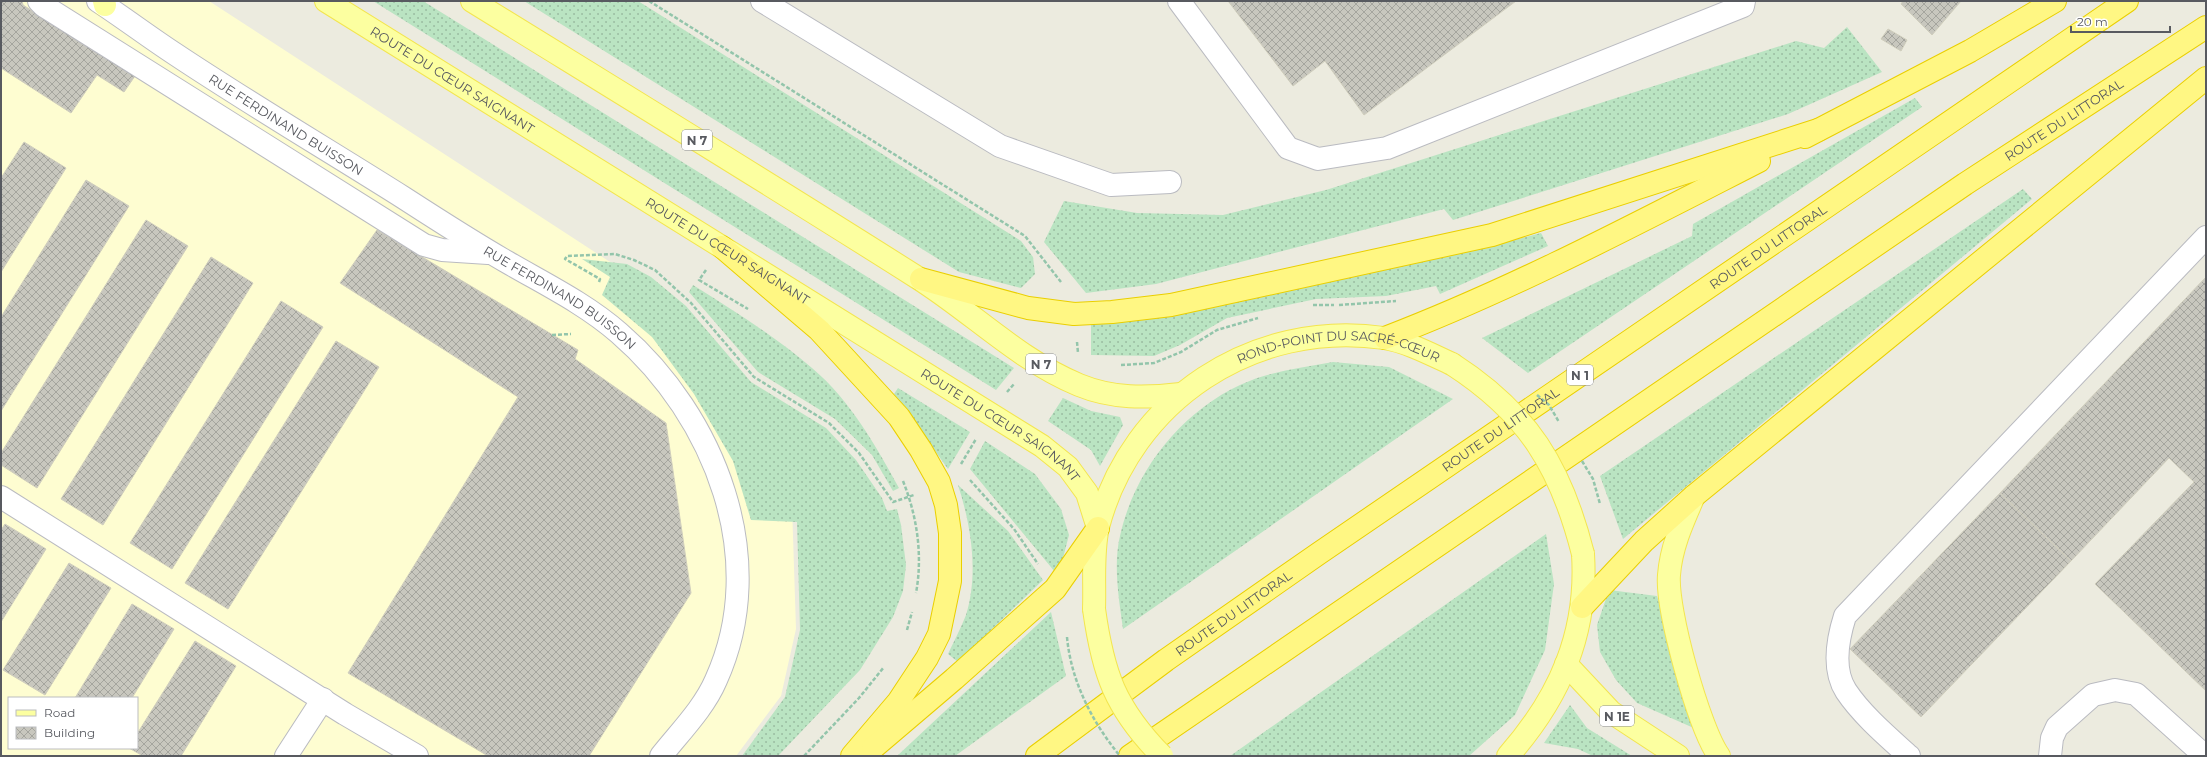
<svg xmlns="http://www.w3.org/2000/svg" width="2207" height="757" viewBox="0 0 2207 757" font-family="Montserrat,sans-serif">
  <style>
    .commercial { fill: #fefdd1; fill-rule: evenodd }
    .grass { fill: url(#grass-dots) }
    .building { fill: url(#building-cross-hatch); stroke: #d0cebd }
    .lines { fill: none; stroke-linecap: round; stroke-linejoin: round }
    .minor-casing { stroke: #babbc1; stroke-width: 24 }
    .major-casing { stroke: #f3e550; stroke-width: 24 }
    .highway-casing { stroke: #eacf00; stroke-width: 24 }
    .path { stroke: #93c5ab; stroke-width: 2.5; stroke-dasharray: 4 2; stroke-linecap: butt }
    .minor { stroke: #fff; stroke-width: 22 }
    .major { stroke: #fcffa0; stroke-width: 22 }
    .highway { stroke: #fff783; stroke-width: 22 }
    .major-bridge-casing { stroke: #f3e550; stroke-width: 24; stroke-linecap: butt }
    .path-bridge { stroke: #93c5ab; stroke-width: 2.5; stroke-dasharray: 4 2; stroke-linecap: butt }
    .major-bridge { stroke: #fcffa0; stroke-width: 22 }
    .labels { text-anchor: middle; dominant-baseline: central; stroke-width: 3.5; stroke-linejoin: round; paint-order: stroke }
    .shield { fill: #fff; stroke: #8a8c90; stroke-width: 1 }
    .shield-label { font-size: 12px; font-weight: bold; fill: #585a60 }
    .street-label { font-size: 13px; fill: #585a60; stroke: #fff }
  </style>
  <defs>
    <pattern id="grass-dots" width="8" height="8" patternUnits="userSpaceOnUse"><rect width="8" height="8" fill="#bae4c2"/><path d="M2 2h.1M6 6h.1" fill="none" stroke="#9abca1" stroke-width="1.8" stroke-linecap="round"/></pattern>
    <pattern id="building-cross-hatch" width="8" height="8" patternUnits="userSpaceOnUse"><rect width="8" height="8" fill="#c8c7be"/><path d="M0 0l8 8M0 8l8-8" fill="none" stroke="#a5a59e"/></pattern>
  </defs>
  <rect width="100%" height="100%" fill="#ecebdf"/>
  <path class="commercial" d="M1,1H209L627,273L792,505L796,629L781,696L736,756H1ZM9,698H137V748H9Z"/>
  <path class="grass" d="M373,1H423L1014,368L996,390Z
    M524,1H638L1021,241L1033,257L1035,274L1021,288L959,272Z
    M1847,27L1882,72L1788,114L1453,220L1444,209L1156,284L1086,293L1044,242L1064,201L1137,213L1223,215L1326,190L1796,41L1824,48Z
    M1915,98L1922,107L1528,373L1482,338L1692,236L1693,224Z
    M2023,189L2032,199L1623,539L1600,476Z
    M1541,233L1548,246L1440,294L1436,286L1386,296L1316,299L1227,318L1180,345L1154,356L1091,355V322L1143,320L1484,248Z
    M582,259L627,264L651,277L686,306L751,382L826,428L856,460L882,498L887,511L897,509L901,525L906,565L903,591L893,617L860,670L778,756H742L785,697L800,630L797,522L751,520L733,461L694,394L652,337L602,295L610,277Z
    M693,285C734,311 776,337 812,368C850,400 876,446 899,488L893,491L872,455L835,419L758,372L689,292Z
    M1333,362L1389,367L1453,399L1123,629C1119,600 1113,565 1120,536C1134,472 1180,413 1240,385C1269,371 1302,368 1333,362Z
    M898,388L970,432L948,469L894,394Z
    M1063,398L1091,411L1120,417L1123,425L1100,466L1091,450L1048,421Z
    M985,441L1035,474L1061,509L1069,535L1063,558L1055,572L970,469Z
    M958,485L1008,531L1043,580L958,662L948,654C954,641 961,628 966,615C979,573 971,525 958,485Z
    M1546,534L1554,584L1545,650L1515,715L1469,756H1230Z
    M1609,590L1657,596L1696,729L1637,703L1616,680L1600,652L1597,625Z
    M1051,612L1066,676L955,756H897Z
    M1570,705L1587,728L1632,756H1593L1578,749L1544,743Z"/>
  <path class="building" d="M1,1H22L23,5L135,76L124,92L97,75L71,113L1,68Z
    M1228,1H1516L1364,115L1325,61L1293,86Z
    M1903,1H1961L1932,35L1901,4Z
    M1888,29L1907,40L1901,51L1881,39Z
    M24,142L66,168L1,272V178Z
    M86,180L129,206L1,411V317Z
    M146,220L188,246L37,488L1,465V453Z
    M377,230L578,350L575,359L666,423L691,593L589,756H488L348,673L518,397L340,283Z
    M211,257L253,283L103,525L61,499Z
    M2206,277V691L2095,584L2194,482L2169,458L2071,561L2000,493Z
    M281,301L323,327L172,569L130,543Z
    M336,341L379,367L228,609L185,583Z
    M2000,493L2071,561L1921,717L1850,649Z
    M5,524L46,549L1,622V530Z
    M69,563L111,588L45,695L3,670Z
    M132,604L174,629L132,698H75Z
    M195,641L236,666L181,756H143L129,748H137V734Z"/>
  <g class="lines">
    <g class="minor-casing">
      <g id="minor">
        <path d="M39,1L44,6L424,245L442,250L488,253"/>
        <path id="s1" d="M98,1C124,18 149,37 175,54C250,104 328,150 404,198C438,220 472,242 507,262C545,284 586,304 619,333C715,416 771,559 716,680C704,708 680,732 661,756"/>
        <path d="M762,1L1000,146L1111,185L1170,182"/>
        <path d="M1179,1L1288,148L1318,159L1387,148L1743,6L1744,1"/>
        <path d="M1,497L345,714L417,756"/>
        <path d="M286,756L323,699"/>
        <path d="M1909,756C1888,737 1862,715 1846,691C1832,669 1838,638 1845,616L2206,237"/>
        <path d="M2050,756L2052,738L2057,727L2093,695L2115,690L2136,694L2205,756"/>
      </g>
    </g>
    <g class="major-casing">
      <g id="major">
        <path d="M104,1L105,5"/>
        <path id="s2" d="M326,1L1042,446L1068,467L1087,493L1098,528"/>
        <path d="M472,1C621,93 770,184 918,278C972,312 1020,361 1079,385C1113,399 1146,398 1181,394"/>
        <path d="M1694,496C1683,521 1671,547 1669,575C1666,609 1699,728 1719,756"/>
        <path id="s3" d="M1094,609C1095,583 1092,553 1098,527C1131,400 1254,319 1384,338C1408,342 1430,354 1452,364"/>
        <path d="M1566,664L1611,712L1678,756"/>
        <path d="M1508,756C1560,697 1588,633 1583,554"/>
      </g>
    </g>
    <g class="highway-casing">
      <g id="highway">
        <path d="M1805,137L1970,51L2055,1"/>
        <path d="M722,247L819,330L899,417L921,450L939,482L946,505L950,533V581L939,634L927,658L898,702L852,756"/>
        <path d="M921,279L1028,308L1074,314L1112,312L1171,305L1492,235L1818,130"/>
        <path d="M1385,338C1513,289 1636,224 1759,161"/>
        <path d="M1582,607L1644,541L1694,496L2206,78"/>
        <path d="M873,748L954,679L1055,589L1098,528"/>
        <path id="s4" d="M1037,756L1166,660L1318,554L2127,1"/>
        <path id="s5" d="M1130,756L1965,184L2206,27"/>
      </g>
    </g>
    <path class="path" d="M649,1L1025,236L1061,282
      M706,270L699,280L748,309
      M599,282L600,279L565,259L567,256L615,254L634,260L655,270L691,303L754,377L829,423L859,453L893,502L914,495
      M1313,305H1334
      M1339,305L1396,301
      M552,335L571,334
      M1077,342L1078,353
      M1121,365L1154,363L1181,352L1217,330L1258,318
      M1007,392L1014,384
      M961,464L976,439
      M970,480L1014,529L1038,564
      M903,481C917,516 923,555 916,593
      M907,630L912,612
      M804,756L859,698L884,667"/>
    <use href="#minor" class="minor"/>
    <use href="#major" class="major"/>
    <use href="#highway" class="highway"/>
    <g class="major-bridge-casing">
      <path id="major-bridge" d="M1452,364C1528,413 1561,467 1583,554
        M1094,609C1103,674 1115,708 1162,756"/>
    </g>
    <path class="path-bridge" d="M1537,395L1549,405L1559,422
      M1582,461L1593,479L1600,504
      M1067,637C1071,681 1092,722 1120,756"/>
    <use href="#major-bridge" class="major-bridge"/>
  </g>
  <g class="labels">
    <g class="shield">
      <rect x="682" y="130" width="30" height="20" rx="3"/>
      <rect x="1026" y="354" width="30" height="20" rx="3"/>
      <rect x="1567" y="365" width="26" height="20" rx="3"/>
      <rect x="1600" y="706" width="34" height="20" rx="3"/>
    </g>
    <g class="shield-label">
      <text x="697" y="140">N 7</text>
      <text x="1041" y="364">N 7</text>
      <text x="1580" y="375">N 1</text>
      <text x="1617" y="716">N 1E</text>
    </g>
    <g class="street-label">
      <text stroke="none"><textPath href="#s2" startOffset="149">ROUTE DU CŒUR SAIGNANT</textPath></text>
      <text stroke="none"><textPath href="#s5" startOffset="1130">ROUTE DU LITTORAL</textPath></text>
      <text stroke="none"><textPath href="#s1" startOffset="225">RUE FERDINAND BUISSON</textPath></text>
      <text stroke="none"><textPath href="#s4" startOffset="891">ROUTE DU LITTORAL</textPath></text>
      <text stroke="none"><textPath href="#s2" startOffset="473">ROUTE DU CŒUR SAIGNANT</textPath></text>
      <text stroke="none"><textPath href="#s1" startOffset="549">RUE FERDINAND BUISSON</textPath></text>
      <text stroke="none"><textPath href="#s3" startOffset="412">ROND-POINT DU SACRÉ-CŒUR</textPath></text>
      <text stroke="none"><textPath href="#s2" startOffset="797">ROUTE DU CŒUR SAIGNANT</textPath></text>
      <text stroke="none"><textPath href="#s4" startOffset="567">ROUTE DU LITTORAL</textPath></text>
      <text stroke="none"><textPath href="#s4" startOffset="243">ROUTE DU LITTORAL</textPath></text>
    </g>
  </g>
  <rect width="2207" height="757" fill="none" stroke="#585a60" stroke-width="4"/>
  <rect x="8" y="697" width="130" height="52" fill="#ffffff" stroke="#bcbdbf"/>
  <rect x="16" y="710" width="20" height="6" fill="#fcffa0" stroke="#bcbdbf"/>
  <text x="44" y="717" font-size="12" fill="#585a60">Road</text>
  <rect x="16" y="727" width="20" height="12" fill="url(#building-cross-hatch)" stroke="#bcbdbf"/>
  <text x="44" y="737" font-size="12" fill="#585a60">Building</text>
  <path d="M2071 26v6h99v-6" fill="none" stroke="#585a60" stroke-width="2"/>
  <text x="2077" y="26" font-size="12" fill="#585a60" stroke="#ffffff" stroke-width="3" paint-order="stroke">20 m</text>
</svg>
